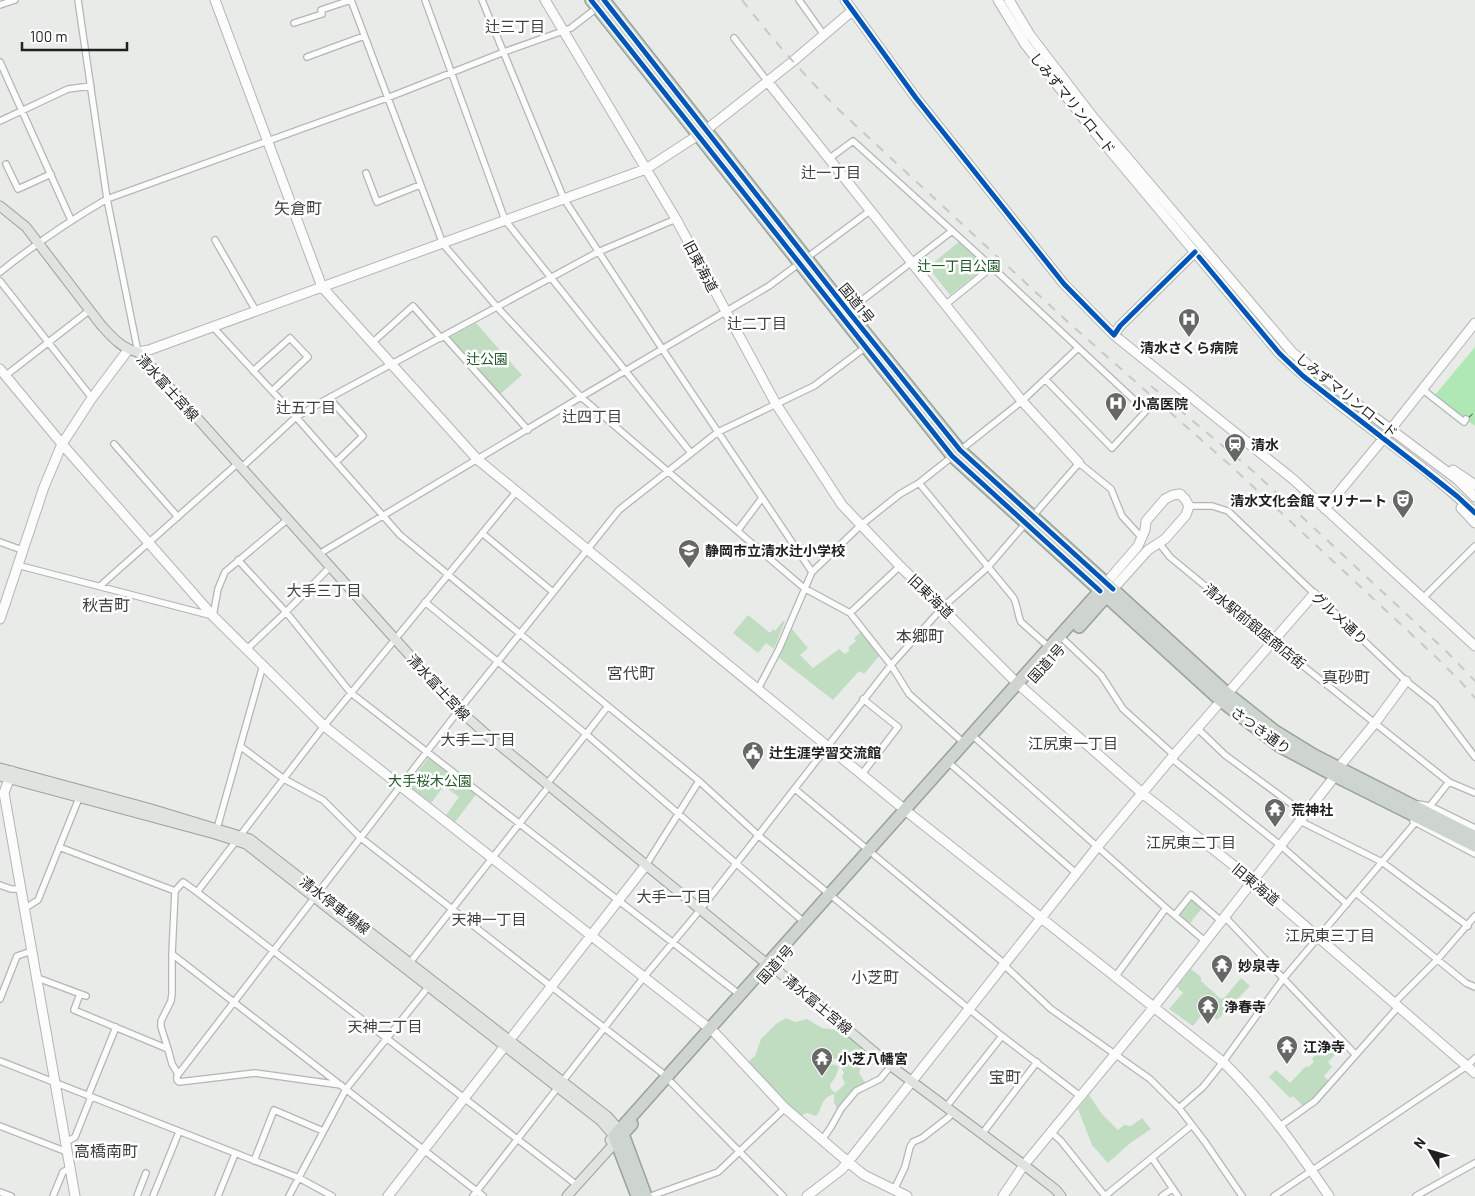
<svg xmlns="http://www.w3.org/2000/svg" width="1475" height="1196" viewBox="0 0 1475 1196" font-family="Barlow,'Noto Sans JP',sans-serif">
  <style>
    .green { fill: #c0ddc2; fill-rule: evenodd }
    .water { fill: #afe8b4 }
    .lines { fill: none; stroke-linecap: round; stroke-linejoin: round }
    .ferry { stroke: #0d4719; stroke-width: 1; stroke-dasharray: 6 5; stroke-linecap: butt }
    .street-casing { stroke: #b3b6b3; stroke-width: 8 }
    .secondary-casing { stroke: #b3b6b3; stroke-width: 11 }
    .primary-casing { stroke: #99a299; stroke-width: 11 }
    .highway-casing { stroke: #99a299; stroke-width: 14 }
    .street { stroke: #fcfcfc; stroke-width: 5.5 }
    .secondary { stroke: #fcfcfc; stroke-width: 9 }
    .primary { stroke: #e0e4e0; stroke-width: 9 }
    .highway { stroke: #cdd5ce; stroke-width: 11 }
    .rail { stroke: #c7c8c7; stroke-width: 2; stroke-dasharray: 9 9; stroke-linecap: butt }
    .cycleway-casing { stroke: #fff; stroke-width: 8 }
    .cycleway { stroke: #0057b8; stroke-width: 5 }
    .labels { text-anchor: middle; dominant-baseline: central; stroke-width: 5; stroke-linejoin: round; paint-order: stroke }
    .street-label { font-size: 14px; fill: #1f211f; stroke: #fff }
    .park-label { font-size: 14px; fill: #215729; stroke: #fff }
    .poi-label { font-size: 14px; font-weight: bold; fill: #1f211f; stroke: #fff; text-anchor: start }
    .neighbourhood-label { font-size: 15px; fill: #3d413d; stroke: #fff }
    .quarter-label { font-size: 16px; fill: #3d413d; stroke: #fff }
  </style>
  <rect width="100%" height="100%" fill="#e8ebe8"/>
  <path class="green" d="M960,241L985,264L984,268L950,295L928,267Z
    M476,323L522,375L499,395L448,338Z
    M748,615L770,633L773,629L775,631L783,621H785L774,649L766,643L758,653L733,633Z
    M792,629L808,648L800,655L813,668L839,649L845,654L850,650L848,648L856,641L854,638L861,632L879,656L864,674L859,671L833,700L779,658Z
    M430,756L478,792L455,822L446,815L459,797L444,786L431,803L407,785Z
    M1192,898L1203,907L1190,923L1179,914Z
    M1191,969L1201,977V981L1221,999L1225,997L1241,978L1250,986L1217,1020L1209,1013L1206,1015L1203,1013L1193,1026L1169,1009L1183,993L1177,987Z
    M786,1018L795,1022L807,1019L822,1028L842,1031L866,1052L868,1057L866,1061L862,1063L859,1073L866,1084L841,1107L837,1109L834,1102V1094C820,1098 824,1107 816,1116L807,1113L796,1117L747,1065L750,1060L755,1056L761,1039L776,1024ZM824,1058L840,1059C842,1064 841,1068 844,1073L842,1077L845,1084L835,1093L831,1089L830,1085L836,1076L839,1067L836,1065L826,1064Z
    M1328,1047L1335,1055L1328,1062L1332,1067L1324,1076L1329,1081L1314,1098L1303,1106L1293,1096L1290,1098L1269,1077L1276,1070L1290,1083L1306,1066L1308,1067L1314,1062L1312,1059L1318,1052L1321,1055Z
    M1089,1095L1102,1114L1118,1130L1124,1125L1131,1126L1142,1118L1151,1129L1129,1144L1108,1163L1092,1145L1078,1109Z"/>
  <path class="water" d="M1475,347V426L1435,395Z"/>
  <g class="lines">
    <path class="ferry" d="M1468,418L1475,412"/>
    <g class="street-casing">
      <path id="street" d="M78,0L107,199L138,352
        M351,0L443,244L497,307L581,397L804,588L850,613L891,665L909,694L964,743
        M425,0L505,220L691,453
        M482,0L564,199L663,350L812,572
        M799,0L824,35
        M0,5L15,0
        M294,23L322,14L321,10L351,0
        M734,38L768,82
        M307,57L364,36
        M0,62L71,220
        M0,121L68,89L91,86
        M830,158L853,141L992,267L1146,411L1112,448L1046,380
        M6,164L18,189L51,174
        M366,173L377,202L420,185
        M215,240L256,311
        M0,272C34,245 69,221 107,199L387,98L504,52L563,31L571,28L598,7
        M0,281L92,398
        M945,305L992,267
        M848,311L952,231
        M213,327L296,417L400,535L699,781L759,836L834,898L1002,1036L1080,1096
        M444,336L528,430
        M372,343L413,306L441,338
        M253,371L290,338L308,357L272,391
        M5,376L90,310
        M1422,389L1464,422L1466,419
        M329,398L363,436L336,462
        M114,444L178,517
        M241,468L296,417L329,398L598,252L676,219
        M919,483L1013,597C1018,605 1017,614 1021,622L1049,647
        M516,492L324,726L197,892L573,1182
        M1189,506H1212L1228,511L1406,681L1435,704L1475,757
        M1032,517L1079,463L1111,489L1122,516L1142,538
        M738,530L762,498
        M482,533L553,592
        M0,542L22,550
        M1159,543L1170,557L1273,642L1449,782L1475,793
        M319,554L581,397L769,286L871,210
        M238,560L286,612L351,693L739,994
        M17,565L213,616L218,589L225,572L288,519
        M100,586L237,464
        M1423,598L1475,546
        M425,602L586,734L804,922
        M850,613L900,566
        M1060,636L1101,675L1123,709L1174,755
        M247,649L286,612L330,567
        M758,689L779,649L812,572L861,525L900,494L919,483L1022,401L1078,348
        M1197,728L1225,755L1305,814
        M972,735L1166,908L1205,941
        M240,746L284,779L323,800L361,838L661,1072L783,1196
        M1171,758L1280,845L1347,904
        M948,762L1076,873
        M862,774L898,727L863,699
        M547,784L608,706
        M795,789L1005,964
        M1418,804L1430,806L1475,828
        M1430,806L1449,782
        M1300,821L1382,862L1468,926
        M1413,821L1475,854
        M216,832L263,665
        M59,847L175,891
        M646,865L699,781
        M0,885L11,889H21
        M197,892L183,882L175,891L172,954L483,1196
        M1356,893L1466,983L1475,987
        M24,909L38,900L79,798
        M1175,915L1191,895L1221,921
        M1225,917L1355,1054
        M408,965L549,786
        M1004,965L1051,1009L1150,1079L1179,1108L1205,1142L1242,1196
        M35,977L86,996
        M1115,977L1166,908
        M80,994L74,1010L168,1049L172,1064L178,1074
        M0,999L17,956L32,951
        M1395,1002L1437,960L1475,916
        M168,1049L161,1027V1021L171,1001L172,994V954
        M0,1061L299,1178L332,1196
        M341,1085L255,1073L179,1082L177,1080V1076L459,710L619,510L718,432L814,386L867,346
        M88,1096L116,1027
        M946,1107L1002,1036
        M1179,1108L1203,1087L1223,1062L1283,979L1415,823
        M0,1126L67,1152
        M1280,1126L1315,1101L1399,1006
        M1051,1132L1061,1141L1105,1196
        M982,1134L1037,1062
        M822,1140L831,1127L841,1109L856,1091L880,1079L891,1066
        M66,1142L75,1137L91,1097
        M1152,1158L1178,1196
        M254,1161L274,1110L323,1131
        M894,1190L905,1167L910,1147L913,1142L922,1138L949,1117L953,1112
        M0,1192L11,1196
        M53,1196L63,1172L70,1168
        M137,1196L146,1173
        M153,1196L179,1132
        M218,1196L235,1154
        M289,1196L346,1089L429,986
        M473,1196L644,977L700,910L891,665L943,607L988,567L1025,524
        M651,1196L718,1172L785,1108
        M1105,1196L1192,1125
        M1162,1196L1172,1189
        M1274,1196L1467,1066L1475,1058
        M1416,1196L1475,1163"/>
    </g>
    <g class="secondary-casing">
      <path id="secondary" d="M215,0L322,287L477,459L910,814L1223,1062C1264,1102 1297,1149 1329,1196
        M545,0L676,219L776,404L842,505L900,566L1018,684L1142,793L1252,880L1475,1073
        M845,0L916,98L1064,284L1114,335L1294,480L1475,646
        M998,0L1025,44L1087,123L1279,353C1340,412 1414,455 1475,513
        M1009,0L1030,35L1093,117L1292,352L1353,401L1458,480L1475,497
        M768,82L1022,401L1079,463
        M1114,335L1120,326L1195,252
        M138,352L149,350L646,169L706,130L792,62L852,11
        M0,369L62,444L213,616L324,726L714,1032L785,1108L848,1162L864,1175L907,1196
        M1453,470L1475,485
        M1461,508L1475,523
        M1325,509L1383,439L1475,323
        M1106,583L1138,546L1145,530L1146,521L1165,499L1173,495L1180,494L1185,499L1189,506L1186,515L1165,539L1148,550L1113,589
        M0,619L44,487L62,444L92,398L128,350
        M12,771L4,793L75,1196
        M388,1196L646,865
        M807,1196L841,1170L848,1162L1098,846L1174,755L1314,594
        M1003,1196L1024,1165L1154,1007L1335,776L1339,767L1375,723L1406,681"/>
    </g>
    <g class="primary-casing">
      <path id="primary" d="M0,206L26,227L101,325C112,337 122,349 138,352L395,639L459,710L486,734L767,964L773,967L891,1066L1024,1165L1055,1189L1061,1196
        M0,768L148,808L250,839L607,1116L623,1134L567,1196
        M0,776L215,834L246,844L601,1121L614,1136L610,1140"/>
    </g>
    <g class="highway-casing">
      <path id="highway" d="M591,0L952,456L1221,701L1279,746L1335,776L1475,846
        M604,0L848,311L960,450L1227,693L1275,731L1314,755L1475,837
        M1079,627L1112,590
        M632,1124L623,1134L646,1196
        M637,1196L614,1136L1105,585"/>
    </g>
    <use href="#street" class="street"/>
    <use href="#secondary" class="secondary"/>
    <use href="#primary" class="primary"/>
    <use href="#highway" class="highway"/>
    <path class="rail" d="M742,0C772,39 804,75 839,110L1069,323L1231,466L1438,659L1461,682L1475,698
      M1151,386L1254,472L1447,652L1475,681"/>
    <g class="cycleway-casing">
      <path id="cycleway" d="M591,0L952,456L1100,591
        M604,0L848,311L960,450L1113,589
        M845,0L916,98L1064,284L1114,335L1120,326L1195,252
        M1199,257L1279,353L1303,376L1429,474L1458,497L1475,513"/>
    </g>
    <use href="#cycleway" class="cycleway"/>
  </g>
  <defs>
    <g id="hospital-pin" transform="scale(1.125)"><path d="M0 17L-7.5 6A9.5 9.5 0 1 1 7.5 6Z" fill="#656865" stroke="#fff"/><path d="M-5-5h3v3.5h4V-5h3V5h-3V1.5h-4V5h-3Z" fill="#fff"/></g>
    <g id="station-pin" transform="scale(1.125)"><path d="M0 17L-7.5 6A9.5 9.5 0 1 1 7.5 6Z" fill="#656865" stroke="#fff"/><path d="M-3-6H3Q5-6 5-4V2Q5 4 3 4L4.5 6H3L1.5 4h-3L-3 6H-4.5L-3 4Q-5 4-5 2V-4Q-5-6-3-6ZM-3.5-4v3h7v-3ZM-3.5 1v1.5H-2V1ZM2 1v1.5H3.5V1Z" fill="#fff"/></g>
    <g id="theatre-pin" transform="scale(1.125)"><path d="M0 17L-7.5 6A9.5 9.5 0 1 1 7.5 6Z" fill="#656865" stroke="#fff"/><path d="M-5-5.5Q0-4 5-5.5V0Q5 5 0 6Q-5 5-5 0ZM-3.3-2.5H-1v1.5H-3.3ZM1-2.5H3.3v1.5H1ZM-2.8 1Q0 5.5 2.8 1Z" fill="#fff"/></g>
    <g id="school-pin" transform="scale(1.125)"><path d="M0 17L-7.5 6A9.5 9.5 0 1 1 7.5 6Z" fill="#656865" stroke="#fff"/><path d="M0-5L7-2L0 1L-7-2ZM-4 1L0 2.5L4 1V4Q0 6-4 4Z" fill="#fff"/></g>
    <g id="civic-pin" transform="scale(1.125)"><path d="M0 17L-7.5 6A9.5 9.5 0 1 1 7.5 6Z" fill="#656865" stroke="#fff"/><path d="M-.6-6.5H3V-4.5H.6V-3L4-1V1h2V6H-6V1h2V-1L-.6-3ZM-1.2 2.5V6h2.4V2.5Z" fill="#fff"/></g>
    <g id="temple-pin" transform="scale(1.125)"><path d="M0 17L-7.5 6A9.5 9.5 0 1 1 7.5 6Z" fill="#656865" stroke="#fff"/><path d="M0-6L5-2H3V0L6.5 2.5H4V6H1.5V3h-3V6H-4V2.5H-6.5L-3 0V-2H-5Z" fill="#fff"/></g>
  </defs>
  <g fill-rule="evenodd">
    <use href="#hospital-pin" x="1189" y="319"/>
    <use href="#hospital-pin" x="1116" y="403"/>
    <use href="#station-pin" x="1235" y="444"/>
    <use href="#theatre-pin" x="1403" y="500"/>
    <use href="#school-pin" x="689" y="550"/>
    <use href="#civic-pin" x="753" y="752"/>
    <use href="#temple-pin" x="1275" y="809"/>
    <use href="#temple-pin" x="1222" y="965"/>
    <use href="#temple-pin" x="1208" y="1006"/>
    <use href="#temple-pin" x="1287" y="1046"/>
    <use href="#temple-pin" x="822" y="1058"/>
  </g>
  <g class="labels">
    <g class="street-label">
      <text transform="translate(1073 103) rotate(51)">しみずマリンロード</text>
      <text transform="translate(701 266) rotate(62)">旧東海道</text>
      <text transform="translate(857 303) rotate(51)">国道1号</text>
      <text transform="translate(168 387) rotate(48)">清水富士宮線</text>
      <text transform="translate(1347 395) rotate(39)">しみずマリンロード</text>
      <text transform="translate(931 596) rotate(44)">旧東海道</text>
      <text transform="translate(1340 618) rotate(43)">グルメ通り</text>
      <text transform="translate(1255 626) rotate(39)">清水駅前銀座商店街</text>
      <text transform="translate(1046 663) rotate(-48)">国道1号</text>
      <text transform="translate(439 687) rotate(47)">清水富士宮線</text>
      <text transform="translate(1261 730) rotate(36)">さつき通り</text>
      <text transform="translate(1256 884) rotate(40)">旧東海道</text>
      <text transform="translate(335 905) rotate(38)">清水停車場線</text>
      <text transform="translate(775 964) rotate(-48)">国道1号</text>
      <text transform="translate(818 1004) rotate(40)">清水富士宮線</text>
    </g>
    <g class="park-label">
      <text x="959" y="265">辻一丁目公園</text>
      <text x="487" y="358">辻公園</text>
      <text x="430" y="780">大手桜木公園</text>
    </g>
    <g class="poi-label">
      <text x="1189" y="347" text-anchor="middle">清水さくら病院</text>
      <text x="1132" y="403">小高医院</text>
      <text x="1251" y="444">清水</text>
      <text x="1387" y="500" text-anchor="end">清水文化会館 マリナート</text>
      <text x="705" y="550">静岡市立清水辻小学校</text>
      <text x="769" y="752">辻生涯学習交流館</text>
      <text x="1291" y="809">荒神社</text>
      <text x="1238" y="965">妙泉寺</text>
      <text x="1224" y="1006">浄春寺</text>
      <text x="1303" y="1046">江浄寺</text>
      <text x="838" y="1058">小芝八幡宮</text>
    </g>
    <g class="neighbourhood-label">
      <text x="515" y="26">辻三丁目</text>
      <text x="831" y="172">辻一丁目</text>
      <text x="757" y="323">辻二丁目</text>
      <text x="306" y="407">辻五丁目</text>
      <text x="592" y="416">辻四丁目</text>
      <text x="324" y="590">大手三丁目</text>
      <text x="478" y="739">大手二丁目</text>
      <text x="1073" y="743">江尻東一丁目</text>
      <text x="1191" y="842">江尻東二丁目</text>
      <text x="674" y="896">大手一丁目</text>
      <text x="489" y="919">天神一丁目</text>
      <text x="1330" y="935">江尻東三丁目</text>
      <text x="385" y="1026">天神二丁目</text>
    </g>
    <g class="quarter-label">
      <text x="298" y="207">矢倉町</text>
      <text x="106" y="604">秋吉町</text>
      <text x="920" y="635">本郷町</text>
      <text x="631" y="672">宮代町</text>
      <text x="1346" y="676">真砂町</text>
      <text x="875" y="976">小芝町</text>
      <text x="1005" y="1076">宝町</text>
      <text x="106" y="1150">高橋南町</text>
    </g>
  </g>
  <g transform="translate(1430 1151) rotate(308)" stroke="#ffffff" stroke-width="4" paint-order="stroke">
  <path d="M0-4L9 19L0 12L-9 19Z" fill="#1f211f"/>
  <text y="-8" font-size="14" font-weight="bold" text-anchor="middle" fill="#1f211f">N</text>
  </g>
  <path d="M22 42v8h105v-8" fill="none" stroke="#1f211f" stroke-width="2.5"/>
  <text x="30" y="42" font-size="15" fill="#1f211f" stroke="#ffffff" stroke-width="4" paint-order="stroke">100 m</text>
</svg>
